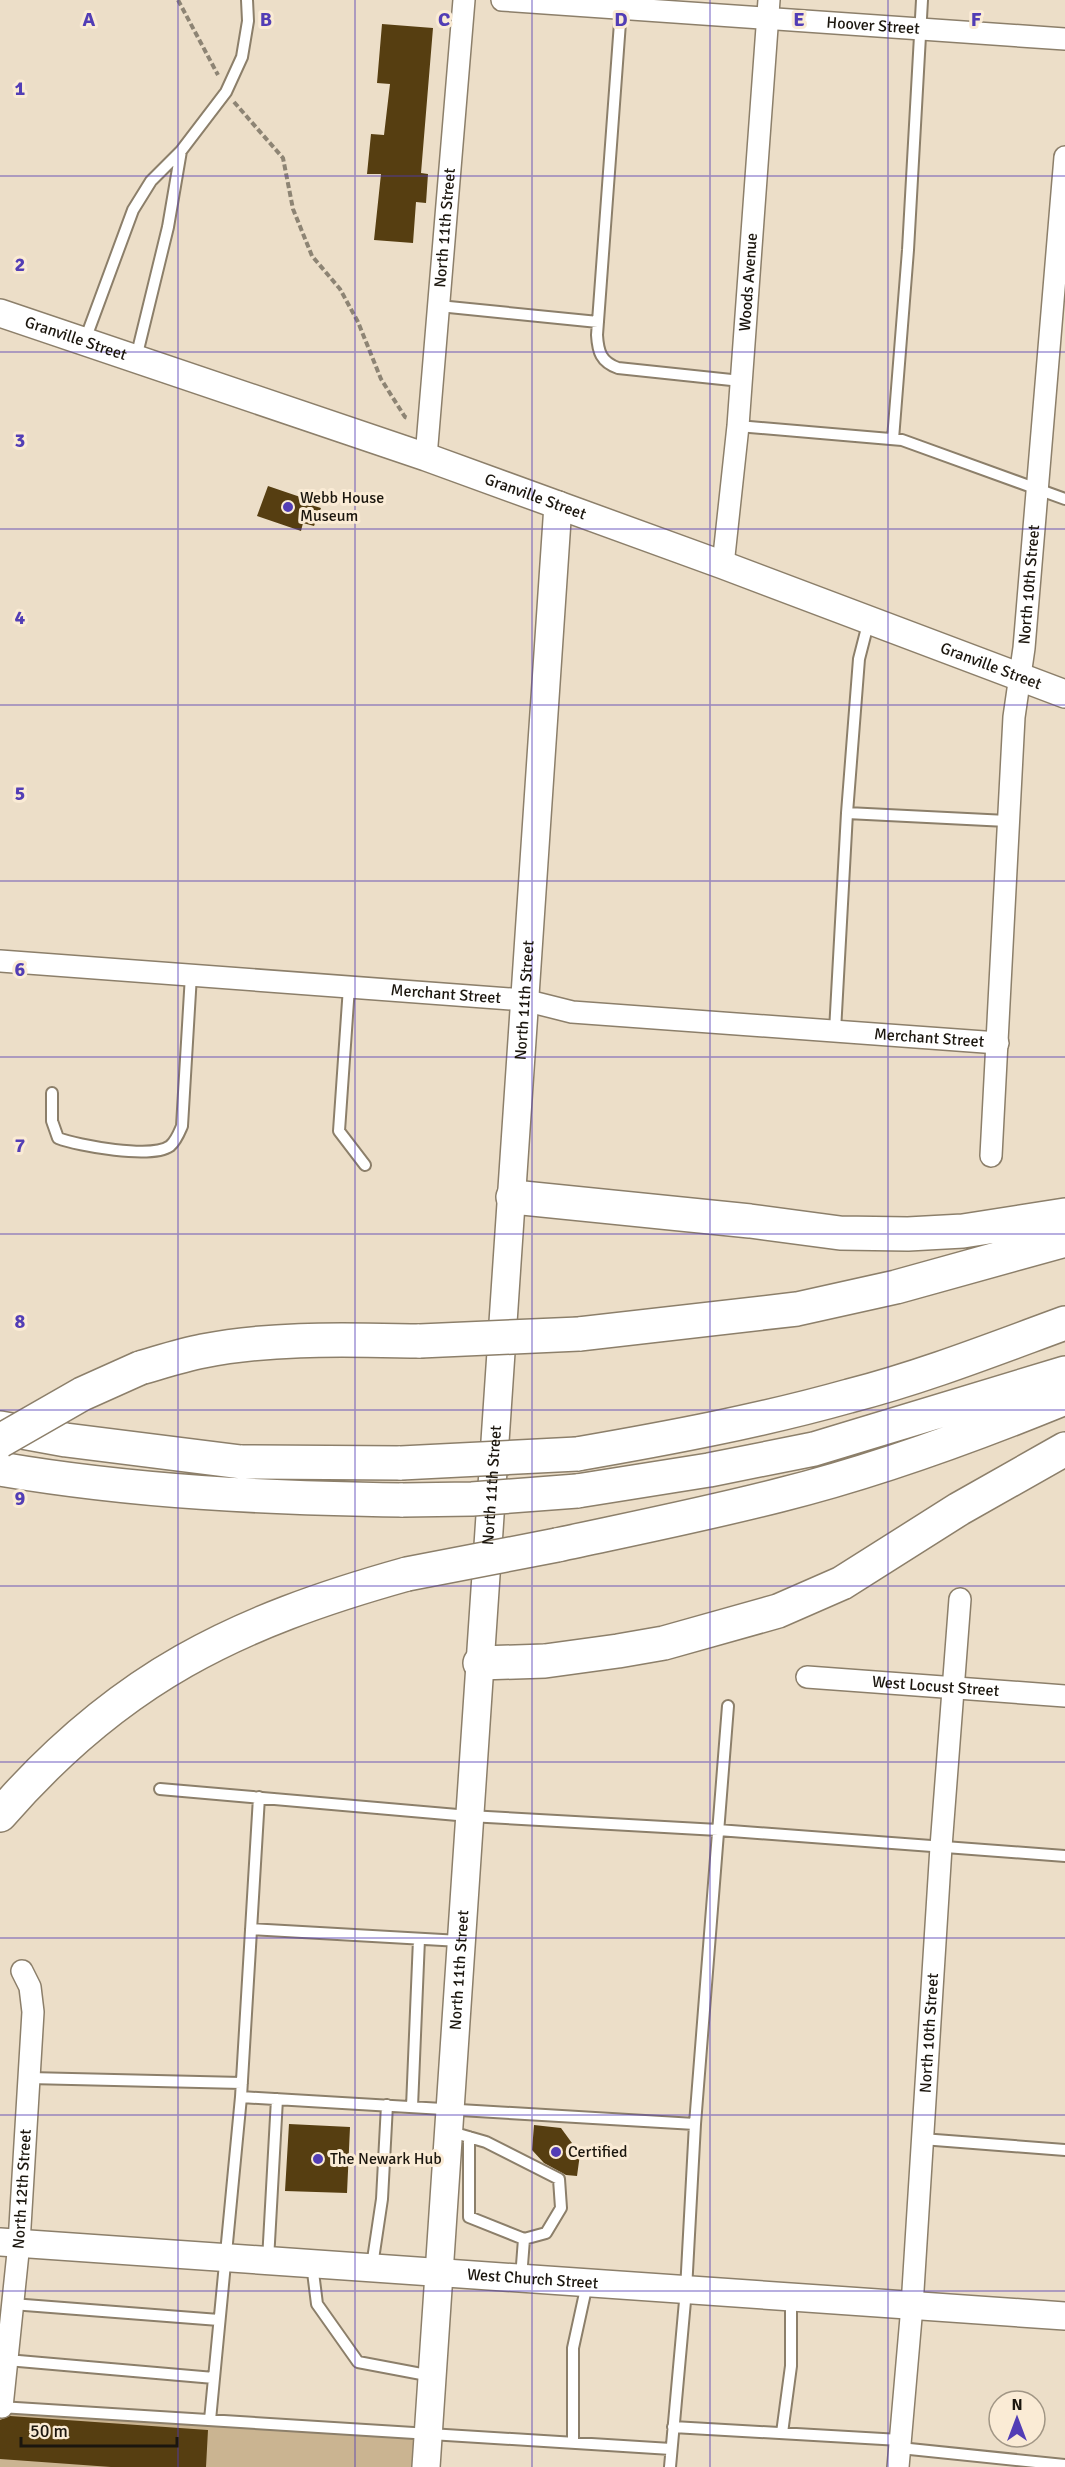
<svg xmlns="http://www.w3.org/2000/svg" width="1065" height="2467" viewBox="0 0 1065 2467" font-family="Signika,sans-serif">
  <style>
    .green { fill: #cab491 }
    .building { fill: #563e11 }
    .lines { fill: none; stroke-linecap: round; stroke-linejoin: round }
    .service-casing { stroke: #8c7f6a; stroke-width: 14 }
    .minor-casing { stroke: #8c7f6a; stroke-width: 24 }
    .tertiary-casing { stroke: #8c7f6a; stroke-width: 30 }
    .motorway-casing { stroke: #8c7f6a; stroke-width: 36 }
    .path { stroke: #8d8474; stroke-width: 4; stroke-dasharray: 6 3; stroke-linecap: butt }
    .service { stroke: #fff; stroke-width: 10 }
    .minor { stroke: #fff; stroke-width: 21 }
    .tertiary { stroke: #fff; stroke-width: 27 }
    .motorway { stroke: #fff; stroke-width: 33 }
    .motorway-bridge-casing { stroke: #8c7f6a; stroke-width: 36; stroke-linecap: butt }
    .motorway-bridge { stroke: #fff; stroke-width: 33 }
    .grid { fill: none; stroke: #523db5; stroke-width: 1.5; stroke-opacity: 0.55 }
    .poi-dot { fill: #523db5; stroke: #faebd5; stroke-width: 2 }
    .labels { text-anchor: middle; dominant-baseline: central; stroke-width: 6; stroke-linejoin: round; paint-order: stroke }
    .street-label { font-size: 16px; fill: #1b160e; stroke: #faebd5 }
    .poi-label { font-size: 16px; fill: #1b160e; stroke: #faebd5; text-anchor: start }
    .grid-label { font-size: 20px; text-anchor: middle; font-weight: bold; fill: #523db5; stroke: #faebd5; stroke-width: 6; stroke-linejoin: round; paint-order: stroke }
  </style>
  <rect width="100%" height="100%" fill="#ecdec8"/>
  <path class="green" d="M0,2407L428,2432L426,2467H0Z"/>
  <path class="building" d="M382,24L433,28L421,173L428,174L426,203L416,202L413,243L374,240L381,174H367L371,134L384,135L390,84L377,83Z
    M268,486L312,501L311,505L321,508L314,526L303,523L301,531L257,516Z
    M289,2124L350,2127L347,2193L285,2191Z
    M534,2125L561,2128L580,2154L577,2176L566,2175L544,2163L532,2150Z
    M10,2416L208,2430L206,2467H111L0,2459V2420Z"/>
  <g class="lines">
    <g class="service-casing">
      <path id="service" d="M621,9L597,335C598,352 601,362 618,368L741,381
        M439,306L598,322
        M85,340L133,210L151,181L181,151L226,92L242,57L248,21L247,0
        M136,358L168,227L181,151
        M738,426L902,440L1065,499
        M893,439L908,250L922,0
        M847,813L859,659L869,620
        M349,987L339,1131L365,1165
        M835,1031L847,813L1007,821
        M52,1093V1121L58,1138C78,1146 152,1159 170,1146C176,1141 179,1133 182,1126L191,975
        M160,1789L469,1816L718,1830L1065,1856
        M251,1929L460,1941
        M29,2078L242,2083
        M241,2097L695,2124
        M412,2107L419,1939
        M448,2131L486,2142L559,2179L561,2208L546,2233L524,2239L521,2278
        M469,2137V2217L524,2239
        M922,2139L1065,2150
        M268,2260L277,2099
        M312,2264L317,2304L358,2362L432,2376
        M372,2266L382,2199L387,2105
        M12,2304L219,2320
        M7,2360L214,2378
        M0,2407L671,2449
        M210,2420L241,2097L259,1797
        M673,2427L900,2440
        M782,2433L791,2366V2298
        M573,2442V2348L587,2284
        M900,2448L1065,2465
        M670,2467L686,2290L695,2124L728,1706"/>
    </g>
    <g class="minor-casing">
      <g id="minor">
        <path id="s1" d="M502,0L1065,39"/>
        <path id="s2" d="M426,457L464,0"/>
        <path id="s3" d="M723,565L738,426L769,0"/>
        <path id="s4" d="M0,961L524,1000L572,1012L998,1043"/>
        <path id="s5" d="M991,1156L1014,717L1024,648L1065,157"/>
        <path id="s6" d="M807,1677L1065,1696"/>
        <path id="s7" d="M2,2407L19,2243L33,2012L30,1987L22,1971"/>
        <path id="s8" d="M898,2467L912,2306L941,1847L960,1599"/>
      </g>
    </g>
    <g class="tertiary-casing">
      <g id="tertiary">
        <path id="s9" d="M0,313L426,457L723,565L1065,694"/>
        <path id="s10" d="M0,2242L1065,2316"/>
        <path id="s11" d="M426,2467L558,505"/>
      </g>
    </g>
    <g class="motorway-casing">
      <path id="motorway" d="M513,1197L750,1221L840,1233L908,1234L963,1231L1065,1215
        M579,1334L797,1309L896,1287L1065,1240
        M140,1368C161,1362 182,1355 203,1351C274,1337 348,1340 420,1341
        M0,1428L66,1440L241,1462L401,1463
        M577,1454C669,1438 760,1421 849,1396C923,1377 994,1349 1065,1323
        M0,1469C135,1492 266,1498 403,1500
        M577,1491L709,1470L814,1449L1065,1373
        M557,1545C631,1529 706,1514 780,1495C877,1471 972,1436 1065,1398
        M480,1663L545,1661L618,1651L664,1643L778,1611L842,1583L959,1509L1065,1449
        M0,1815C119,1678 235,1622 407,1574"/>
    </g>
    <path class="path" d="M178,0L218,75
      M234,102L283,158L293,209L312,256L340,289L358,322L381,379L405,417L408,418"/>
    <use href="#service" class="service"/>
    <use href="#minor" class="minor"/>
    <use href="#tertiary" class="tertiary"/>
    <use href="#motorway" class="motorway"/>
    <g class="motorway-bridge-casing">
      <path id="motorway-bridge" d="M420,1341L579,1334
        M0,1441L82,1394L140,1368
        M401,1463L577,1454
        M403,1500L472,1499L577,1491
        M407,1574L557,1545"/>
    </g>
    <use href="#motorway-bridge" class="motorway-bridge"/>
  </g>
  <path class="grid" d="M178,0V2467M355,0V2467M532,0V2467M710,0V2467M888,0V2467M0,176H1065M0,352H1065M0,529H1065M0,705H1065M0,881H1065M0,1057H1065M0,1234H1065M0,1410H1065M0,1586H1065M0,1762H1065M0,1938H1065M0,2115H1065M0,2291H1065"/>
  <g class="poi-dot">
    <circle cx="288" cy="507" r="6"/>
    <circle cx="556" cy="2152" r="6"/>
    <circle cx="318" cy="2159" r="6"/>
  </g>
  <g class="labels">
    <g class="street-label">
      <text stroke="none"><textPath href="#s1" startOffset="372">Hoover Street</textPath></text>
      <text stroke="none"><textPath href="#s2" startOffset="230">North 11th Street</textPath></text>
      <text stroke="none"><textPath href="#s3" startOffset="284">Woods Avenue</textPath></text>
      <text stroke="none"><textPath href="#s9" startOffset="80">Granville Street</textPath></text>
      <text stroke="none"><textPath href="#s9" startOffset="566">Granville Street</textPath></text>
      <text stroke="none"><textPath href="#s5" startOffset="573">North 10th Street</textPath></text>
      <text stroke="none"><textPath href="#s9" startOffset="1052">Granville Street</textPath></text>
      <text stroke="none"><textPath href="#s4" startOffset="447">Merchant Street</textPath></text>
      <text stroke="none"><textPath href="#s11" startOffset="1470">North 11th Street</textPath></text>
      <text stroke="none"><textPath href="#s4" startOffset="933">Merchant Street</textPath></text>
      <text stroke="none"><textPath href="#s11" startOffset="984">North 11th Street</textPath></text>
      <text stroke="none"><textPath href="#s6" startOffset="129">West Locust Street</textPath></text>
      <text stroke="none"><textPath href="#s11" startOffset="498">North 11th Street</textPath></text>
      <text stroke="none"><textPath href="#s8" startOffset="435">North 10th Street</textPath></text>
      <text stroke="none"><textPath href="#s7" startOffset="219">North 12th Street</textPath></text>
      <text stroke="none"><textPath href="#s10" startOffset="534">West Church Street</textPath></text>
    </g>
    <g class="poi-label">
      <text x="300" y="498">Webb House<tspan x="300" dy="18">Museum</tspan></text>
      <text x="568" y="2152">Certified</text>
      <text x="330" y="2159">The Newark Hub</text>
    </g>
  </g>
  <g class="grid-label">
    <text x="89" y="26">A</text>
    <text x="266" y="26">B</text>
    <text x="444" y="26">C</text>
    <text x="621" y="26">D</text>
    <text x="799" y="26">E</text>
    <text x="976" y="26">F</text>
    <text x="20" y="95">1</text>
    <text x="20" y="271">2</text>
    <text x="20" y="447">3</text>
    <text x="20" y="624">4</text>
    <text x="20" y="800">5</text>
    <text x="20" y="976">6</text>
    <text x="20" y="1152">7</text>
    <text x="20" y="1328">8</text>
    <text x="20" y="1505">9</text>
  </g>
  <g transform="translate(1017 2419)"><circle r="28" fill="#faebd5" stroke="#a19685" stroke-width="1.5"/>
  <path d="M0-4.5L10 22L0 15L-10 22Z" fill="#523db5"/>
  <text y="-9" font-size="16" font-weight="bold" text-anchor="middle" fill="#1b160e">N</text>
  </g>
  <path d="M21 2437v9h156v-9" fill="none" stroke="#1b160e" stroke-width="3"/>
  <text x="30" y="2437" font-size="18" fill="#1b160e" stroke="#faebd5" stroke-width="4.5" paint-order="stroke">50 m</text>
</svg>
